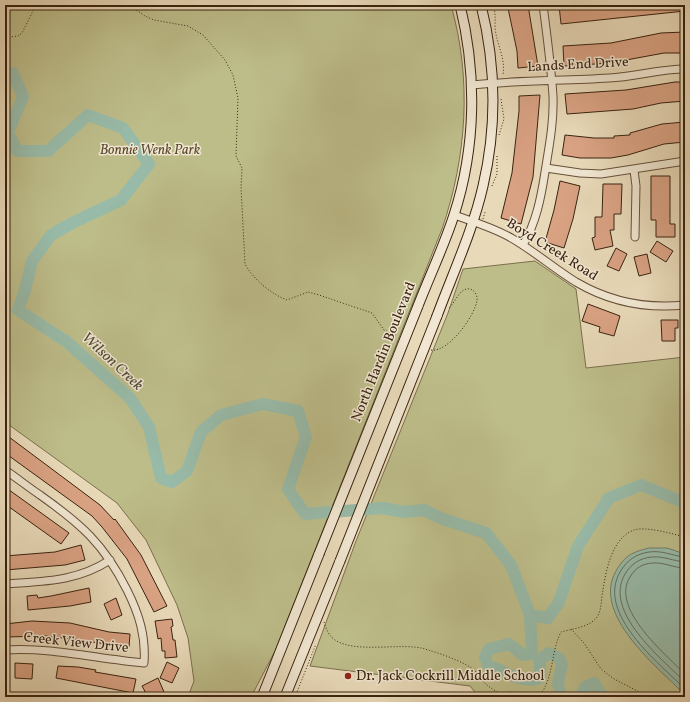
<svg xmlns="http://www.w3.org/2000/svg" width="690" height="702" viewBox="0 0 690 702" font-family="Vollkorn,serif">
  <style>
    .green { fill: #bdbd8a; stroke: #7b704d }
    .water { fill: #98bba9; stroke: #727e6c }
    .lines { fill: none; stroke-linecap: round; stroke-linejoin: round }
    .shore { stroke: #686f5c; stroke-width: 1 }
    .river { stroke: #98bba9; stroke-width: 12 }
    .building { fill: #d9a283; stroke: #392310 }
    .street-casing { stroke: #65503a; stroke-width: 9 }
    .secondary-casing { stroke: #392310; stroke-width: 11 }
    .path { stroke: #392310; stroke-width: 1; stroke-dasharray: 1 2; stroke-linecap: butt }
    .street { stroke: #f0e6d1; stroke-width: 7 }
    .secondary { stroke: #f0e6d1; stroke-width: 9 }
    .secondary-bridge-casing { stroke: #392310; stroke-width: 11; stroke-linecap: butt }
    .secondary-bridge { stroke: #f0e6d1; stroke-width: 9 }
    .poi-dot { fill: #8f2418; stroke: #f0e6d1; stroke-width: 1.5 }
    .labels { text-anchor: middle; dominant-baseline: central; stroke-width: 3; stroke-linejoin: round; paint-order: stroke }
    .street-label { font-size: 14px; fill: #392310; stroke: #f0e6d1 }
    .park-label { font-size: 14px; font-style: italic; fill: #5a4a2e; stroke: #f0e6d1 }
    .poi-label { font-size: 14px; fill: #392310; stroke: #f0e6d1; text-anchor: start }
    .water-label { font-size: 15px; font-style: italic; fill: #514936; stroke: #f0e6d1 }
  </style>
  <rect width="100%" height="100%" fill="#e8d9b8"/>
  <filter id="stains"><feTurbulence type="fractalNoise" baseFrequency=".005" numOctaves="4"/><feColorMatrix values="0 0 0 0 .2 0 0 0 0 .09 0 0 0 0 .02 0 0 0 .5 -.17"/></filter>
  <radialGradient id="worn" r=".72"><stop offset=".6" stop-color="#630" stop-opacity="0"/><stop offset="1" stop-color="#630" stop-opacity=".3"/></radialGradient>
  <path class="green" d="M5,5H451C472,79 467,156 442,229L275,651L251,697H188L194,681L188,638L177,605L146,540L117,503L5,422Z
    M535,261L576,289L586,368L685,357V697H479L470,686L310,666L356,541L448,313L463,269Z"/>
  <path class="water" d="M649,548H667L685,554V695C658,667 591,615 616,571C625,555 633,552 649,548Z"/>
  <g class="lines">
    <path class="shore" d="M685,557C673,556 662,550 649,552C636,554 627,560 620,572C596,614 659,663 685,689
      M685,562C673,561 664,556 652,557C640,558 631,564 625,574C603,612 661,658 685,682
      M685,568C674,568 664,562 652,563C642,564 635,568 630,577C610,608 665,654 685,674"/>
    <path class="river" d="M5,76L13,73L23,97L8,132L17,151H48L88,115L123,128L149,164L121,200L74,222L51,235L32,261L25,290L18,310L67,342L130,398L149,427L161,478L172,482L187,471L201,432L221,415L263,404L298,411L306,437L288,489L305,514L383,508L404,512L424,510L443,519L486,533L511,565L530,615L548,618L559,602L578,546L609,498L641,485L685,503
      M530,615L532,654L523,655L509,644L489,649L485,657L488,665C503,671 524,685 540,678V659L549,653L559,658L562,665L558,683L561,697
      M580,697L585,687L594,683L600,693L605,697"/>
  </g>
  <path class="building" d="M521,5H528L538,66L518,68L517,51L508,8Z
    M559,5H685V11L561,24Z
    M685,32V53H664L610,63L564,66L563,46L611,43L661,33Z
    M675,82H685V101L661,103L633,109L567,114L565,94L626,90Z
    M540,95L533,177L521,224L501,218L512,173L519,111V96Z
    M685,122V142L664,144L628,155L611,158H580L562,155L565,135L594,138H614V136L630,135V133L662,124Z
    M651,176H670V224H675V237H656V220H651Z
    M560,181L580,186L573,219L564,248L545,242L554,210Z
    M603,184H622L621,214H614V230H610L613,246L595,250L592,238L595,237V217H602Z
    M657,241L673,251L666,262L650,252Z
    M616,248L627,254L619,271L607,266Z
    M647,254L651,273L639,276L634,257Z
    M588,304L620,316L614,336L599,332L600,327L582,321Z
    M661,320H678V328H675V341H662Z
    M5,434L100,505L114,520L115,519L141,555L167,606L154,612L127,559L102,527L92,516L74,503L5,453Z
    M5,487L69,533L61,544L5,504Z
    M81,545L85,560L65,565L5,570V556L55,552Z
    M89,588L91,602L70,606L28,610L27,596L37,595L38,598L51,596Z
    M116,598L122,615L111,620L104,604Z
    M172,619L173,626L171,627L173,640H175L177,657L165,658V651H162L161,638L158,639L155,621Z
    M32,621L70,623L109,632L130,634L129,647L47,636L5,637V624Z
    M167,662L179,668L172,683L160,678Z
    M15,663L33,664L32,679L15,678Z
    M58,666L78,667L96,670L95,672L136,679L133,693L56,678Z
    M158,678L164,692L154,697H148L142,686Z"/>
  <g class="lines">
    <g class="street-casing">
      <path id="street" d="M472,85C518,80 564,81 609,78C635,77 659,69 685,69
        M546,168L580,173L601,174L685,161
        M634,170L636,186L635,237
        M454,215C474,222 495,228 513,239C535,252 555,269 576,282C610,302 647,309 685,305
        M523,245C536,223 541,198 545,172C549,147 554,122 553,96C551,66 547,35 543,5
        M5,470C17,478 28,487 40,495C81,524 104,544 127,590C139,614 146,636 144,663C97,659 52,647 5,650
        M5,584C44,581 76,582 110,560"/>
    </g>
    <g class="secondary-casing">
      <path id="secondary" d="M418,306C430,275 444,246 454,215C476,147 477,74 460,5
        M437,316C453,273 473,230 483,186C497,126 496,65 481,5
        M262,697L319,554
        M285,697L340,561"/>
    </g>
    <path class="path" d="M129,5L145,16L154,20L188,26L203,35L225,60L233,75L238,98L236,156L242,168L241,187L245,264C253,279 271,294 287,300L308,292L319,295L372,313L384,330L397,336
      M493,5C496,13 495,19 495,27C496,43 506,58 503,75
      M5,21L9,5
      M5,32L10,37L18,36L22,33L36,5
      M499,135L504,119L501,99
      M492,186L497,174V156
      M483,219L485,212
      M431,350C448,353 475,316 477,300C478,293 471,286 464,290C458,293 454,304 448,309
      M324,622C326,629 329,636 335,640C356,654 403,642 425,649C439,653 462,661 473,669C477,672 479,677 483,681C487,686 494,690 500,694L513,692L520,697
      M571,629L584,643L601,669L614,679L649,697
      M295,697L316,644
      M539,697C555,675 550,654 561,632C572,629 590,627 597,617C602,610 601,598 603,590C606,570 612,538 634,530C646,526 673,534 685,537"/>
    <use href="#street" class="street"/>
    <use href="#secondary" class="secondary"/>
    <g class="secondary-bridge-casing">
      <path id="secondary-bridge" d="M319,554L418,306
        M340,561L437,316"/>
    </g>
    <use href="#secondary-bridge" class="secondary-bridge"/>
  </g>
  <circle class="poi-dot" cx="348" cy="676" r="4"/>
  <g class="labels">
    <g class="street-label">
      <text transform="translate(578 65) rotate(-3)">Lands End Drive</text>
      <text transform="translate(552 250) rotate(32)">Boyd Creek Road</text>
      <text transform="translate(384 352) rotate(-68)">North Hardin Boulevard</text>
      <text transform="translate(76 643) rotate(6)">Creek View Drive</text>
    </g>
    <g class="park-label">
      <text x="150" y="150">Bonnie Wenk Park</text>
    </g>
    <g class="poi-label">
      <text x="356" y="676">Dr. Jack Cockrill Middle School</text>
    </g>
    <g class="water-label">
      <text transform="translate(112 362) rotate(43)">Wilson Creek</text>
    </g>
  </g>
  <rect width="690" height="702" fill="none" stroke="#e8d9b8" stroke-width="20"/>
  <rect x="6" y="6" width="678" height="690" fill="none" stroke="#392310" stroke-width="2"/>
  <rect x="10" y="10" width="670" height="682" fill="none" stroke="#392310"/>
  <rect width="100%" height="100%" filter="url(#stains)"/>
  <rect width="100%" height="100%" fill="url(#worn)"/>
</svg>
